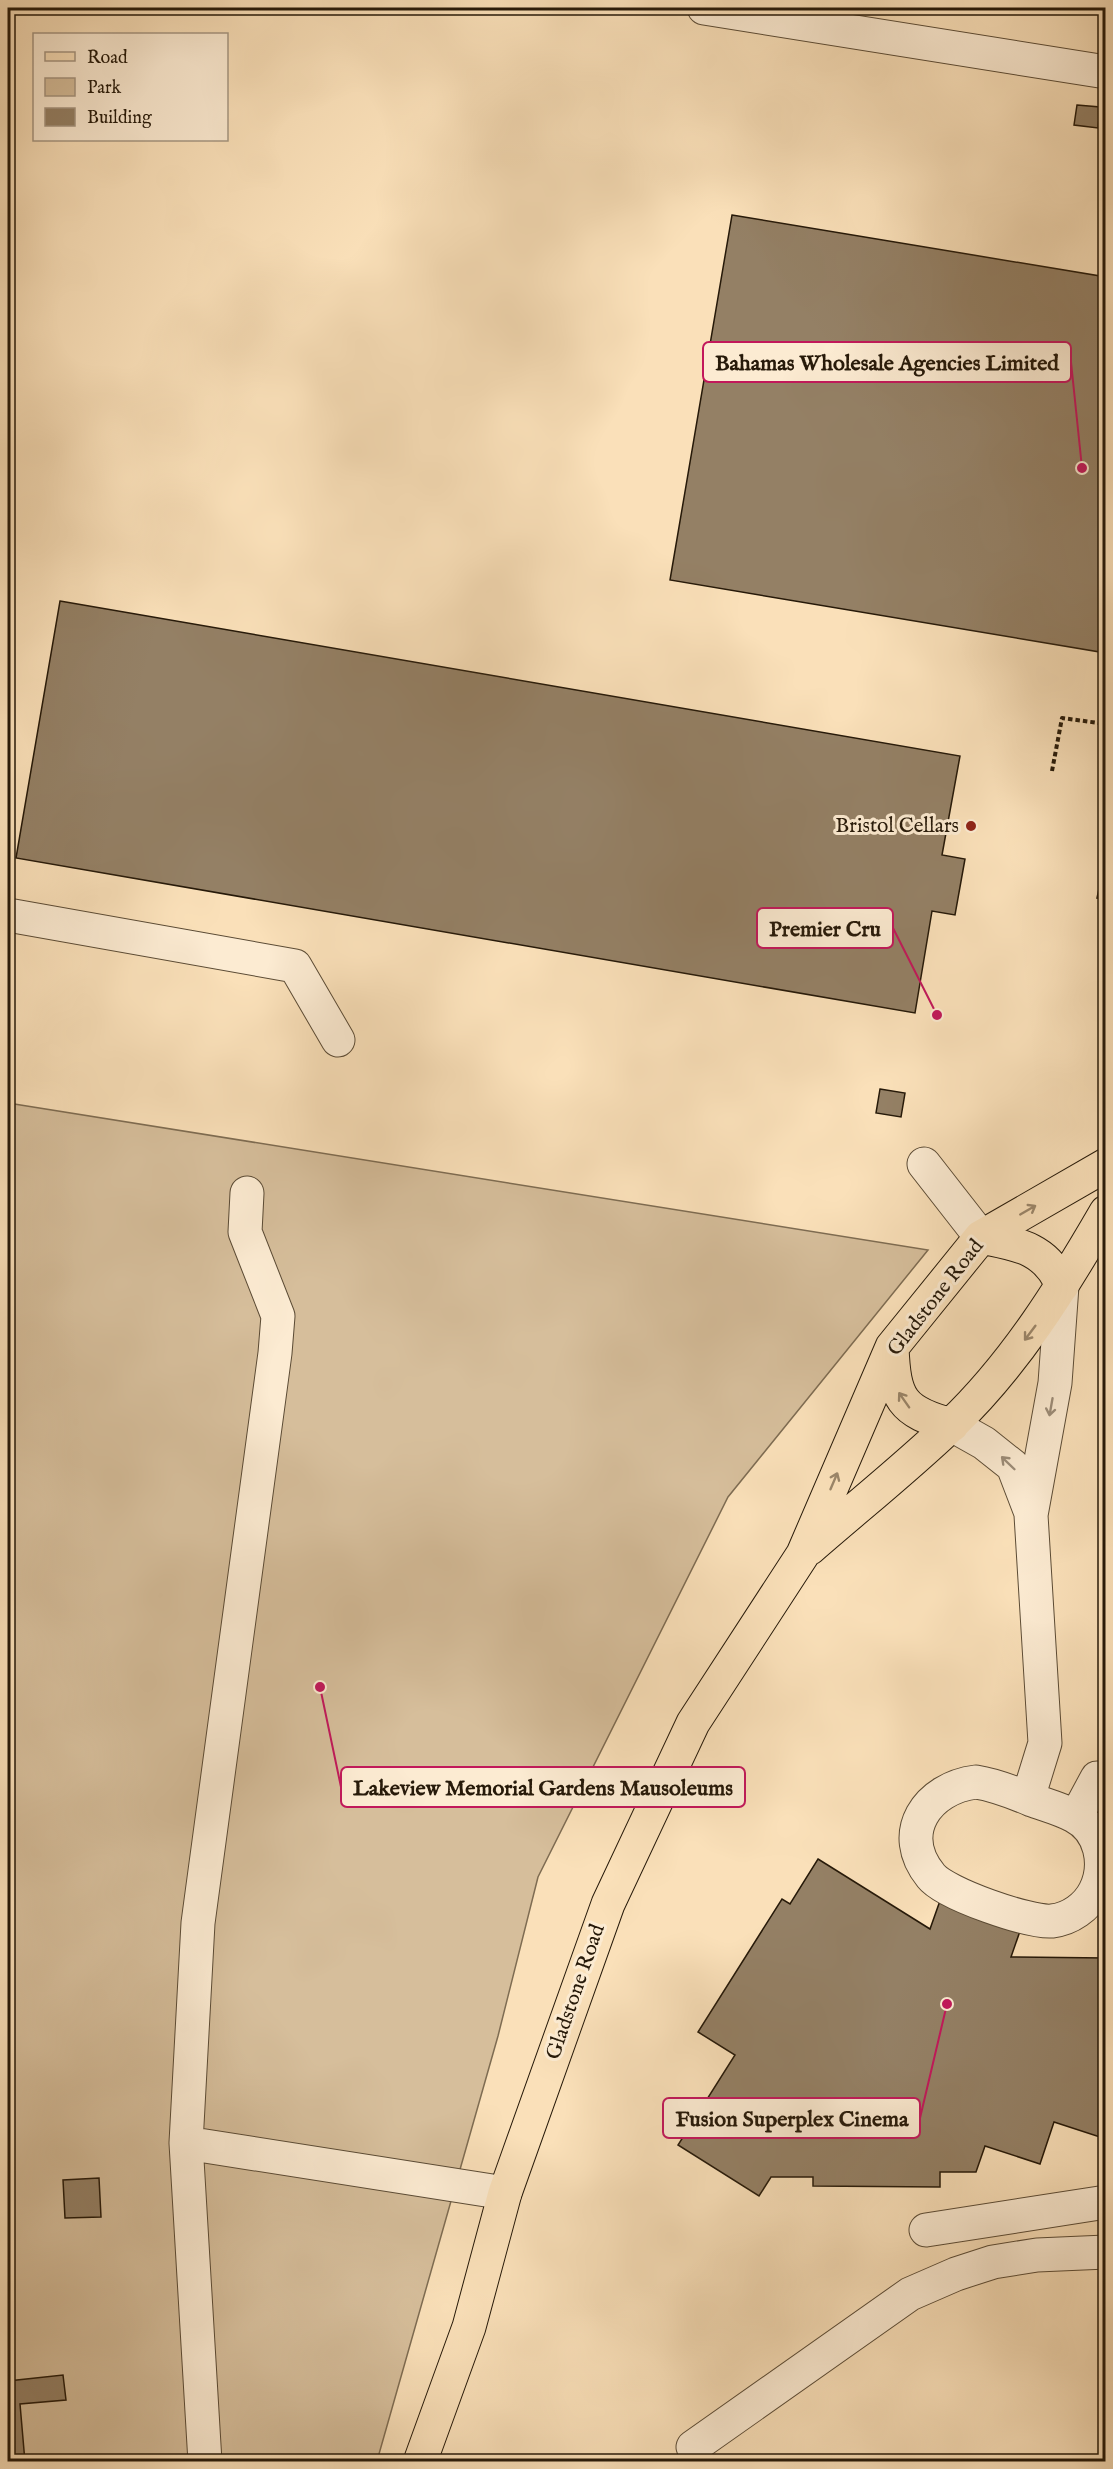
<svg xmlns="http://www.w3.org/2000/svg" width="1113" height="2469" viewBox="0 0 1113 2469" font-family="'IM FELL English',serif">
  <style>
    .green { fill: #d6be9b; stroke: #7e6c52; stroke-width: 1.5 }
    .building { fill: #948065; stroke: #261909; stroke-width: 1.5 }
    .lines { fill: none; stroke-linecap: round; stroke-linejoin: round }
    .minor-casing { stroke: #5b4b35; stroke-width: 35 }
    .major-casing { stroke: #261909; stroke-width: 35 }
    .path { stroke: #261909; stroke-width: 4; stroke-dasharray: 4.5 3; stroke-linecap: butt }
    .minor { stroke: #fcebd2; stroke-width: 33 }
    .major { stroke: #fae0b9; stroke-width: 33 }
    .oneway { stroke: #9b866a }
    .oneway2 { stroke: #9c8c78 }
    .poi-dot { fill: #8f2418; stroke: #fcebd2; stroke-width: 2 }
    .labels { text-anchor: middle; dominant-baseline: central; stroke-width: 6; stroke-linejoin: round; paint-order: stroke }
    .poi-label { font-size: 21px; fill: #261909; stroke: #fcebd2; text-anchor: end }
    .street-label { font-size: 21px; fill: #261909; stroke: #fcebd2 }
    .leader { fill: none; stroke: #c2185b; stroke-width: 2 }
    .callout-dot { fill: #c2185b; stroke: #fcebd2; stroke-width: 2 }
    .callout { fill: #fcebd2; stroke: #c2185b; stroke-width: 2 }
    .callout-label { font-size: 22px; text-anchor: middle; font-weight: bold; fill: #261909 }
  </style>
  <rect width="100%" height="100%" fill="#fae0b9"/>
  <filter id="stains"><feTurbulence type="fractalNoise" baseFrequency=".00333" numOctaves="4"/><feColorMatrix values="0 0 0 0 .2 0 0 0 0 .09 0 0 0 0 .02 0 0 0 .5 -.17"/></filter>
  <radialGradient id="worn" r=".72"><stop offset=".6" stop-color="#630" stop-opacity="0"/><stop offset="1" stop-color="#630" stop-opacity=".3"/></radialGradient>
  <path class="green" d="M8,1103L928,1250L728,1497L538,1877L498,2036L377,2461H8Z"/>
  <path class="building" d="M1077,105L1100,107L1098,128L1074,125Z
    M732,215L1106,277V653L670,580Z
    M60,601L960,756L942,855L965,859L955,915L932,911L915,1013L16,858Z
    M1106,855V899L1097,898Z
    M880,1089L905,1093L901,1117L876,1113Z
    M818,1859L930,1929L947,1881L1028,1908L1011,1957L1106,1958V2139L1054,2122L1040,2164L985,2146L976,2172H940V2187L813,2186V2177H771L759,2196L678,2145L735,2055L698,2032L782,1899L790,1904Z
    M99,2178L101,2217L65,2218L63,2180Z
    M63,2375L66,2400L20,2404L25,2462H8V2381Z"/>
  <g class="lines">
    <g class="minor-casing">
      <path id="minor" d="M704,8L1106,72
        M8,915L295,966L338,1040
        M924,1164L981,1237
        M952,1425L984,1443L1013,1466L1031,1513
        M976,1782C995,1785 1013,1792 1032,1800C1046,1805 1061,1809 1074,1816C1101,1830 1108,1865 1095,1891C1087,1907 1070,1919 1052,1921C1030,1923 945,1894 931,1876C896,1833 927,1788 976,1782Z
        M1028,1798L1045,1743L1031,1515L1055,1383L1062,1286
        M1076,1817L1097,1778H1106
        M186,2143L505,2193
        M926,2230L1106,2202
        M693,2447L910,2294L956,2274L993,2262L1037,2255L1106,2252
        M205,2462L186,2143L198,1923L275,1353L278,1316L245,1232L247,1193"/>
    </g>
    <g class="major-casing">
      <path id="major" d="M981,1237C1017,1244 1047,1248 1062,1286
        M892,1347C894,1398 901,1412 952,1425
        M810,1548C857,1507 906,1468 951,1425C1015,1364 1062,1288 1106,1212
        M420,2462L469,2327L505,2193L608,1904L693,1723L803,1554L892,1347L981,1237L1106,1165"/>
    </g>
    <path class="path" d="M1052,771L1062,718L1106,724"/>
    <use href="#minor" class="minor"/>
    <use href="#major" class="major"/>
  </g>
  <defs><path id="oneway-shaft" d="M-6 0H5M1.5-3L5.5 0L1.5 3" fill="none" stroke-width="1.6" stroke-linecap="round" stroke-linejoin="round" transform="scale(1.5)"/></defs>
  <g class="oneway">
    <use href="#oneway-shaft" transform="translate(1028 1210) rotate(-30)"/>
    <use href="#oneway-shaft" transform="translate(1030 1333) rotate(127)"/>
    <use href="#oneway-shaft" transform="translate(904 1400) rotate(-125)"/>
    <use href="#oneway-shaft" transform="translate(834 1481) rotate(-67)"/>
  </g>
  <g class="oneway2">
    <use href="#oneway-shaft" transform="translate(1051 1407) rotate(100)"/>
    <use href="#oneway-shaft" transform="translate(1008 1463) rotate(-136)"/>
  </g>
  <circle class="poi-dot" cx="971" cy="826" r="6"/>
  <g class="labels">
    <g class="poi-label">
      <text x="959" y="826">Bristol Cellars</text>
    </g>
    <g class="street-label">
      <text transform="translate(936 1298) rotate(-52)">Gladstone Road</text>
      <text transform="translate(576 1992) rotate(-71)">Gladstone Road</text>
    </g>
  </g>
  <path class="leader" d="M1082 468L1071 362M937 1015L893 928M320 1687L341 1787M947 2004L920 2118"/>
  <g class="callout-dot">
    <circle cx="1082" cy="468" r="6"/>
    <circle cx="937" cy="1015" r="6"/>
    <circle cx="320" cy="1687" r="6"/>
    <circle cx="947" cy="2004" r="6"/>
  </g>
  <g class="callout">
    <rect x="703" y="342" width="368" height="40" rx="6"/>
    <rect x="757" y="908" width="136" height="40" rx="6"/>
    <rect x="341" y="1767" width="404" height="40" rx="6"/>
    <rect x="663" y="2098" width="257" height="40" rx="6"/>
  </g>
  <g class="callout-label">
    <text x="887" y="370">Bahamas Wholesale Agencies Limited</text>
    <text x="825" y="936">Premier Cru</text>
    <text x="543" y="1795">Lakeview Memorial Gardens Mausoleums</text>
    <text x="792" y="2126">Fusion Superplex Cinema</text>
  </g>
  <rect width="1113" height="2469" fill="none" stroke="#fae0b9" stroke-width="30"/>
  <rect x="9" y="9" width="1095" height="2451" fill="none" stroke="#261909" stroke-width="3"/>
  <rect x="15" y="15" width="1083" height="2439" fill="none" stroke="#261909" stroke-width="1.5"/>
  <rect x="33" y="33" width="195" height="108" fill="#fcebd2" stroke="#a69782" stroke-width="1.5"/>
  <rect x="45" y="52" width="30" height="9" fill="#fae0b9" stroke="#a69782" stroke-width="1.5"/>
  <text x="87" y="63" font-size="18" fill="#261909">Road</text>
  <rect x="45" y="78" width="30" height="18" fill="#d6be9b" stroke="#a69782" stroke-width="1.5"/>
  <text x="87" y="93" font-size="18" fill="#261909">Park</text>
  <rect x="45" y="108" width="30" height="18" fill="#948065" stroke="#a69782" stroke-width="1.5"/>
  <text x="87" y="123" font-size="18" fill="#261909">Building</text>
  <rect width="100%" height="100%" filter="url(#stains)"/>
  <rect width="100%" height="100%" fill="url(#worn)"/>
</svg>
